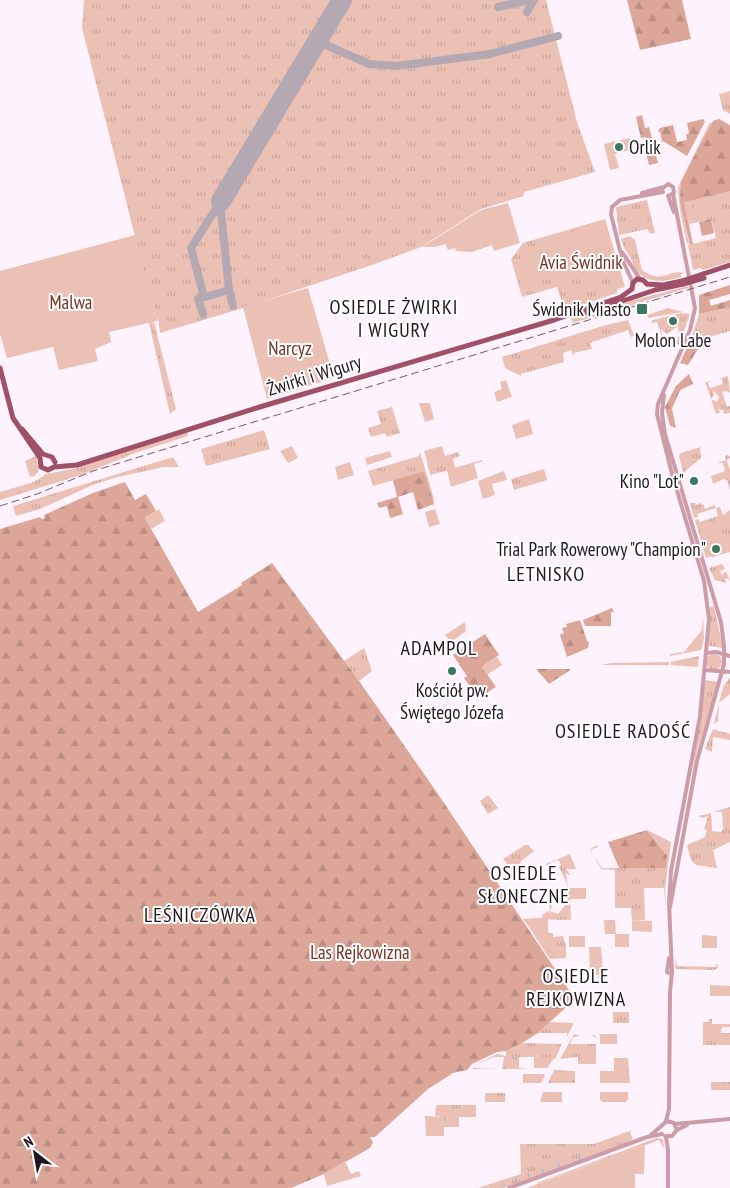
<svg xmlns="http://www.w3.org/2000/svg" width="730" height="1188" viewBox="0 0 730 1188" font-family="'PT Sans Narrow',sans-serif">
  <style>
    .grass { fill: url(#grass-tufts) }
    .forest { fill: url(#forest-firs) }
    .garden { fill: #ecc1b5 }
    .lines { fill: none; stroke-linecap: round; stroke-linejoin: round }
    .stream { stroke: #9eb2de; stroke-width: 1 }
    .taxiway { stroke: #b4a8b2; stroke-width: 8 }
    .runway { stroke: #b4a8b2; stroke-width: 20 }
    .minor { stroke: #cc9da8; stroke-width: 4 }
    .major { stroke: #a05168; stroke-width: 5 }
    .rail { stroke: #695e68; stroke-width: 1; stroke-dasharray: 8 4; stroke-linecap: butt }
    .major-bridge { stroke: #a05168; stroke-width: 5 }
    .poi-dot { fill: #3c7761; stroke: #fff; stroke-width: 2 }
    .labels { text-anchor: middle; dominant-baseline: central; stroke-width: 4; stroke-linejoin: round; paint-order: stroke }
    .poi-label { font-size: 19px; fill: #20161f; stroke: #fff; text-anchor: end }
    .park-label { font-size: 19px; fill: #743222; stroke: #fff }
    .street-label { font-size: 19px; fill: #20161f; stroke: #fff }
    .neighbourhood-label { font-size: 20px; letter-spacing: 1px; fill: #20161f; stroke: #fff }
  </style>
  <defs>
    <pattern id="grass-tufts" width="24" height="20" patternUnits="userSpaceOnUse" patternTransform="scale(1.25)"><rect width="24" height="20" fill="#ecc1b5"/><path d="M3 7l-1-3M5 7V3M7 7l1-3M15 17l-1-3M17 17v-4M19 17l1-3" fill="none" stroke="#caa59b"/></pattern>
    <pattern id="forest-firs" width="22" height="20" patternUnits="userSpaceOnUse" patternTransform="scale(1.25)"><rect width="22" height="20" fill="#dca699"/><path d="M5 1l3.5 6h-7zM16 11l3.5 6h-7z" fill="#bc8e83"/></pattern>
  </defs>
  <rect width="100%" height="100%" fill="#fef2fd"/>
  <path class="grass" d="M84,0H546L577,122L595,172L524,192V196L481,209L421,247L372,265L243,308L160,333L158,318L155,315L82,28Z
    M730,91V114L723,110L719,94Z
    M719,119L730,125V262L702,270L701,268L693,270L688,245L716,238L711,219L689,224L684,203L680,204L689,243L687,244L680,210L678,187L710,122L713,125V121Z
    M647,200L655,233L651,234L647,229L619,235L616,207Z
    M605,219L625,287L617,289V293L570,309H564L557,287L522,297L511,259L523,243Z
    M630,236L635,240L642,270C664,285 667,269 685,273L681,274V277C665,282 649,284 636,271C633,267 632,260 630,257C626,251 623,247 621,239Z
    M688,286V288L573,323L571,318L611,306L612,309L630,301Z
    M730,307V331L709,337V340L700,339L699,349V338L692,336L699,314Z
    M668,308L683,312L648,318L647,315Z
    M681,313L690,314L679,345L676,343L679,335L678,326L667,334L661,329L663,340L657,322L650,323L653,320Z
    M628,320L634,336L631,337L628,330L590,343L592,349L574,353V356L571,350L563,353L564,362L521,374V376L505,368L502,357L606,325Z
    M154,322L176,409L170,414L149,323Z
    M728,376L730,393L727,391L722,392L727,407L730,406V413L724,414L723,410H720L718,407L720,413L716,414L711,399L717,402L719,397L713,390L714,395L711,399L705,382L711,381L708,383L710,388L723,384L722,379H718Z
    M392,407L400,433L387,437L385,433L371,437L368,428L381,424L377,411Z
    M264,430L270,449L206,466L201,449Z
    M187,432L188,436L135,453L81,475L0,500V492L34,482L46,474L73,469Z
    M292,446L298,458L288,463L280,451Z
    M700,447L701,458L707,473L701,458L683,473L679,456L681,453Z
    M420,452L434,499V505L432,506L434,504L424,471L373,486L368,471L419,456Z
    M458,452L460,456L453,458L455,468L431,475L432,479L427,465L446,459L445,456Z
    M728,455L730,457L727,461L730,470V490L727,480L724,479L713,484L711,476L725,471L723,463H717L726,460L725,456Z
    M36,456L39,470L35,476L30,477L25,461Z
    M173,457L179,467H164L118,477L95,484L40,509L16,516L13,506Z
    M544,469L547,480L514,490L511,479Z
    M690,503H696L695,506L699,503L704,505L705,509L715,505L716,508L720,507L723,515L730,510V552L706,558L695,520L698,519L700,522L718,516L716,508L697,514L698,517L694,518Z
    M722,564L725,569L720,571L722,575L726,571L730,581L727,578L725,579L726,583L715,580L709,568Z
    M714,606L723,648L709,646L710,607Z
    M703,614L704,639L701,650L670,656V654L684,652L702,630Z
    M364,648L372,671L359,681L344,661Z
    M706 662a8 8 0 1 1 16 0a8 8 0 1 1-16 0Z
    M699,656L698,667L671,665L670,662Z
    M669,662V665H600L611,663Z
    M730,677V694L719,703L718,721L714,724L723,687Z
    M705,680L718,682L696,755L690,791Z
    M713,729L730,734V740L713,737L712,752L705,749Z
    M488,795L498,808L488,814L480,801Z
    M730,807V842L713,850L717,868L696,865L691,860L687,845L705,837L707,830L704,829L708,816L703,818L698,816L711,813L712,831L721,832L723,829L722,812H714Z
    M647,830L671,842L665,888L666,912L664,888H644L645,920H632L631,908H615V870L601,869L590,849L597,845L598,847L590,850L602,868H666L667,856Z
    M525,845H528L534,851L521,861L520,864H507L503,859Z
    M570,854L576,869H566L570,874L575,872L569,875L566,873L568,888H586V899H570L571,920L523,919L541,918L545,916L542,917V915L548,911L549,914L550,905L553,903L550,911L558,914C574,897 569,886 559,867L561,865L558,860L550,863L554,871L550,870L546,864Z
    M533,933H553V937L563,936L566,946H541Z
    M569,936H585V947H569Z
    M589,947H601L603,972L598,979L599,975L590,974Z
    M676,957L677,966L715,967L717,963L718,968L714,970L677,969L675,967Z
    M613,1012H629V1023H613Z
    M576,1018L567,1037V1033H538L550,1022L573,1023Z
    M709,1019H712V1024H730V1027H722L721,1033H730V1045H703V1022H709Z
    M574,1034L581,1036L573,1037L570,1044H596V1038L590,1034L596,1036V1064H578V1057L560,1059Z
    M600,1034H617V1044H600Z
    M563,1041L555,1060L554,1057H519V1068L529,1069H502L504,1057H494L474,1066V1068L498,1069H473L474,1066L497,1054L506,1056V1051L522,1043L562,1044Z
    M554,1070L575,1071V1083H548Z
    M711,1082H730V1090H711Z
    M485,1093H505V1102H485Z
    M436,1105H476V1117H459V1127H444L443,1117L435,1116Z
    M632,1130L630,1132L633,1139L626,1143L503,1188H478L521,1174L520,1144H594Z
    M657,1138L663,1139L664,1149L659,1140L537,1184V1183Z"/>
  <path class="forest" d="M627,0H682L691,39L640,50Z
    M642,115L645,128L649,127L653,142L647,143L646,137L641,138L636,117Z
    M703,119L705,122L687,156L663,141L660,143L662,140L660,132L658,131L660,128L673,125L677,142L687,140L686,135L689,133L687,123Z
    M719,119L730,126V191L684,202L693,244L690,245L680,203L681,182L713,121Z
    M653,144L658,163L649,165L644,146Z
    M711,219L714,233L702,236L699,222Z
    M730,285V294L709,300L711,306L730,300V307L699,314V295Z
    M692,337L697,339L698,349L688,365L680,363Z
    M689,374L693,384L680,390L672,409L676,428L670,426L665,407L676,386Z
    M424,471L434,504L418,510L413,492L398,497L403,514L390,518L387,506L379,508L377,503L397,497L393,480Z
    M125,482L135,500L146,494L156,511L145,518L198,612L242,585L241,583L272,563L359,681L436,791L575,999L538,1033L522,1043L506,1051L497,1052L472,1064L467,1070L453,1073L428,1089L375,1137H370L373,1142L370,1148L324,1174L291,1188H0V529L40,517L42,519L45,518L44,515L93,493Z
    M612,608L614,612H611V626H585L583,620Z
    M580,620L587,641L589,642L588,648L567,657L560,635L564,633L562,628L567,627L566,624Z
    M485,634L499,655L482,667L496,687L478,698L464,678L467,676L453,655Z
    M536,669H570L569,671L549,684Z
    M647,830L667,856L666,868H619L608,842Z"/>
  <path class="garden" d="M630,138L633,149L615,154L619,168L610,170L604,144Z
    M707,198L711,215L690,220L687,209L695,207L694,201Z
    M508,203L520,243L494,251L492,245L472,252L456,251L455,248L448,250L445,244L435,247H422L481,210Z
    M604,222L617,267L586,276L573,231Z
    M135,235L155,314L158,318L157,321L109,332L111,342L95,349L98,361L59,370L53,347L7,358L0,334V271Z
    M572,239L581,269L530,284L521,254Z
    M308,288L334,378L267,399L243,307Z
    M506,380L512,397L497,402L494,392L502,389L500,382Z
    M430,403L434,419L425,422L419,403Z
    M529,419L533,434L516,439L512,425Z
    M442,446L446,460L428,465L424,451Z
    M390,451L392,457L367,465L365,458Z
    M482,460L483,461L474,464L478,478L451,487L447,470Z
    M350,462L354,475L338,480L335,467Z
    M504,471L507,480L492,484L495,495L483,499L478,481Z
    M159,509L165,521L151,529L145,518Z
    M435,509L440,524L429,527L425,512Z
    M718,541L722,543L725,553L713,557L709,555L707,545Z
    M465,622L466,631L451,642L445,635Z
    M497,657L502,665L487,675L482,667Z
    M523,919H548V933H533Z
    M604,920H615L616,934H629V947H615V934H605Z
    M632,920L652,921V932L632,931Z
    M702,935L717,936V948H702Z
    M541,946H566V958L550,959Z
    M710,985L730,986V996H710Z
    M534,1057H555L547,1068H534Z
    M614,1058H628L630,1083H600V1071H614Z
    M523,1074H544L545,1076L541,1083H523Z
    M543,1092H562V1102H540Z
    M600,1092H628V1100L626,1102H602L600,1100Z
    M425,1116L444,1117V1136H426Z
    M645,1145L644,1174H635V1188H527Z
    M345,1161L351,1174L359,1171L361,1176L327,1186L324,1174Z"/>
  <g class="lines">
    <path class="stream" d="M579,1155L580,1159
      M558,1163L560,1167
      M542,1169L543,1173
      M528,1174L529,1178
      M516,1179L517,1183
      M503,1183L505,1187"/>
    <path class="taxiway" d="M498,7L530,0
      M527,12L534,0
      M317,41L369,64L396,66L490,54L558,36
      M220,202L229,290
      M204,297L191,248L221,201
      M203,314L198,299L229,290L233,306"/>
    <path class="runway" d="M221,201L342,0"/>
    <path class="minor" d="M663,188L668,184L673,187L674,193L668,196
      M642,193L664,187
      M668,196L674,212
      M622,252L640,279
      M633,283L622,259L611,214L612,207L620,200L663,192
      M664,395L662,413L665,434L721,622L724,646V664L697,761L670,907
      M706,653L716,652L730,656
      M704,670L730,672
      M669,958L667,972L671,974
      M666,1121L669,1109L670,992L672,972L669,903L671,871L700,716L709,619L704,581L672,474L657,414L658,404L690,330L695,308L673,194
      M675,1124L730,1119
      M651,1135L667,1121L674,1123L677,1130
      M665,1136H672L677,1130L687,1125
      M666,1137L668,1150V1188
      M509,1188L647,1137L662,1134"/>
    <path class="major" d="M703,274L730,265
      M647,284L663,285L682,281
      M632,289L633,283L637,279L643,280L647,284
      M587,313L655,290L683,284
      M0,368L13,418L40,458L41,467L48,470L54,467L77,465L263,406L554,320L621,297L632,289
      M22,429L43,454L52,457L55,462"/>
    <path class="rail" d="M0,506L37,494L93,471L730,277"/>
    <path class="major-bridge" d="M682,281L703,274
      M683,284L704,278"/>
  </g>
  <g class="poi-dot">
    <circle cx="619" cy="147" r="5"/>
    <rect x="636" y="303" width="12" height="12" rx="2.5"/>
    <circle cx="673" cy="321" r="5"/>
    <circle cx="694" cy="481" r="5"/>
    <circle cx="716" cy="549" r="5"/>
    <circle cx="452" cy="671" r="5"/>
  </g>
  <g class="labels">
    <g class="poi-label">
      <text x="629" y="147" text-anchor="start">Orlik</text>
      <text x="631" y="309">Świdnik Miasto</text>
      <text x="673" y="340" text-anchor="middle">Molon Labe</text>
      <text x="684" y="481">Kino "Lot"</text>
      <text x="706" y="549">Trial Park Rowerowy "Champion"</text>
      <text x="452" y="690" text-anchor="middle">Kościół pw.<tspan x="452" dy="22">Świętego Józefa</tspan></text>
    </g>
    <g class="park-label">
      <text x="581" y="262">Avia Świdnik</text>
      <text x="71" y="302">Malwa</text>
      <text x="290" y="348">Narcyz</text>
      <text x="360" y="952">Las Rejkowizna</text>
    </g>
    <g class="street-label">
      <text transform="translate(314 375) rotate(-17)">Żwirki i Wigury</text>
    </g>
    <g class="neighbourhood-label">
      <text x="394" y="307">OSIEDLE ŻWIRKI<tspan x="394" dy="23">I WIGURY</tspan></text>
      <text x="546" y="574">LETNISKO</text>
      <text x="439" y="648">ADAMPOL</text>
      <text x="623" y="731">OSIEDLE RADOŚĆ</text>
      <text x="524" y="873">OSIEDLE<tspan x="524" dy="23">SŁONECZNE</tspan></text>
      <text x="200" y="915">LEŚNICZÓWKA</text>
      <text x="576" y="976">OSIEDLE<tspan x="576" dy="23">REJKOWIZNA</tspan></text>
    </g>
  </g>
  <g transform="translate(35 1153) rotate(329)" stroke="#ffffff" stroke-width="4" paint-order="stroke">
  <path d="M0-4L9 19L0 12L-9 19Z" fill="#20161f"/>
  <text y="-8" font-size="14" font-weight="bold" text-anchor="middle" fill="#20161f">N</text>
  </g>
</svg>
